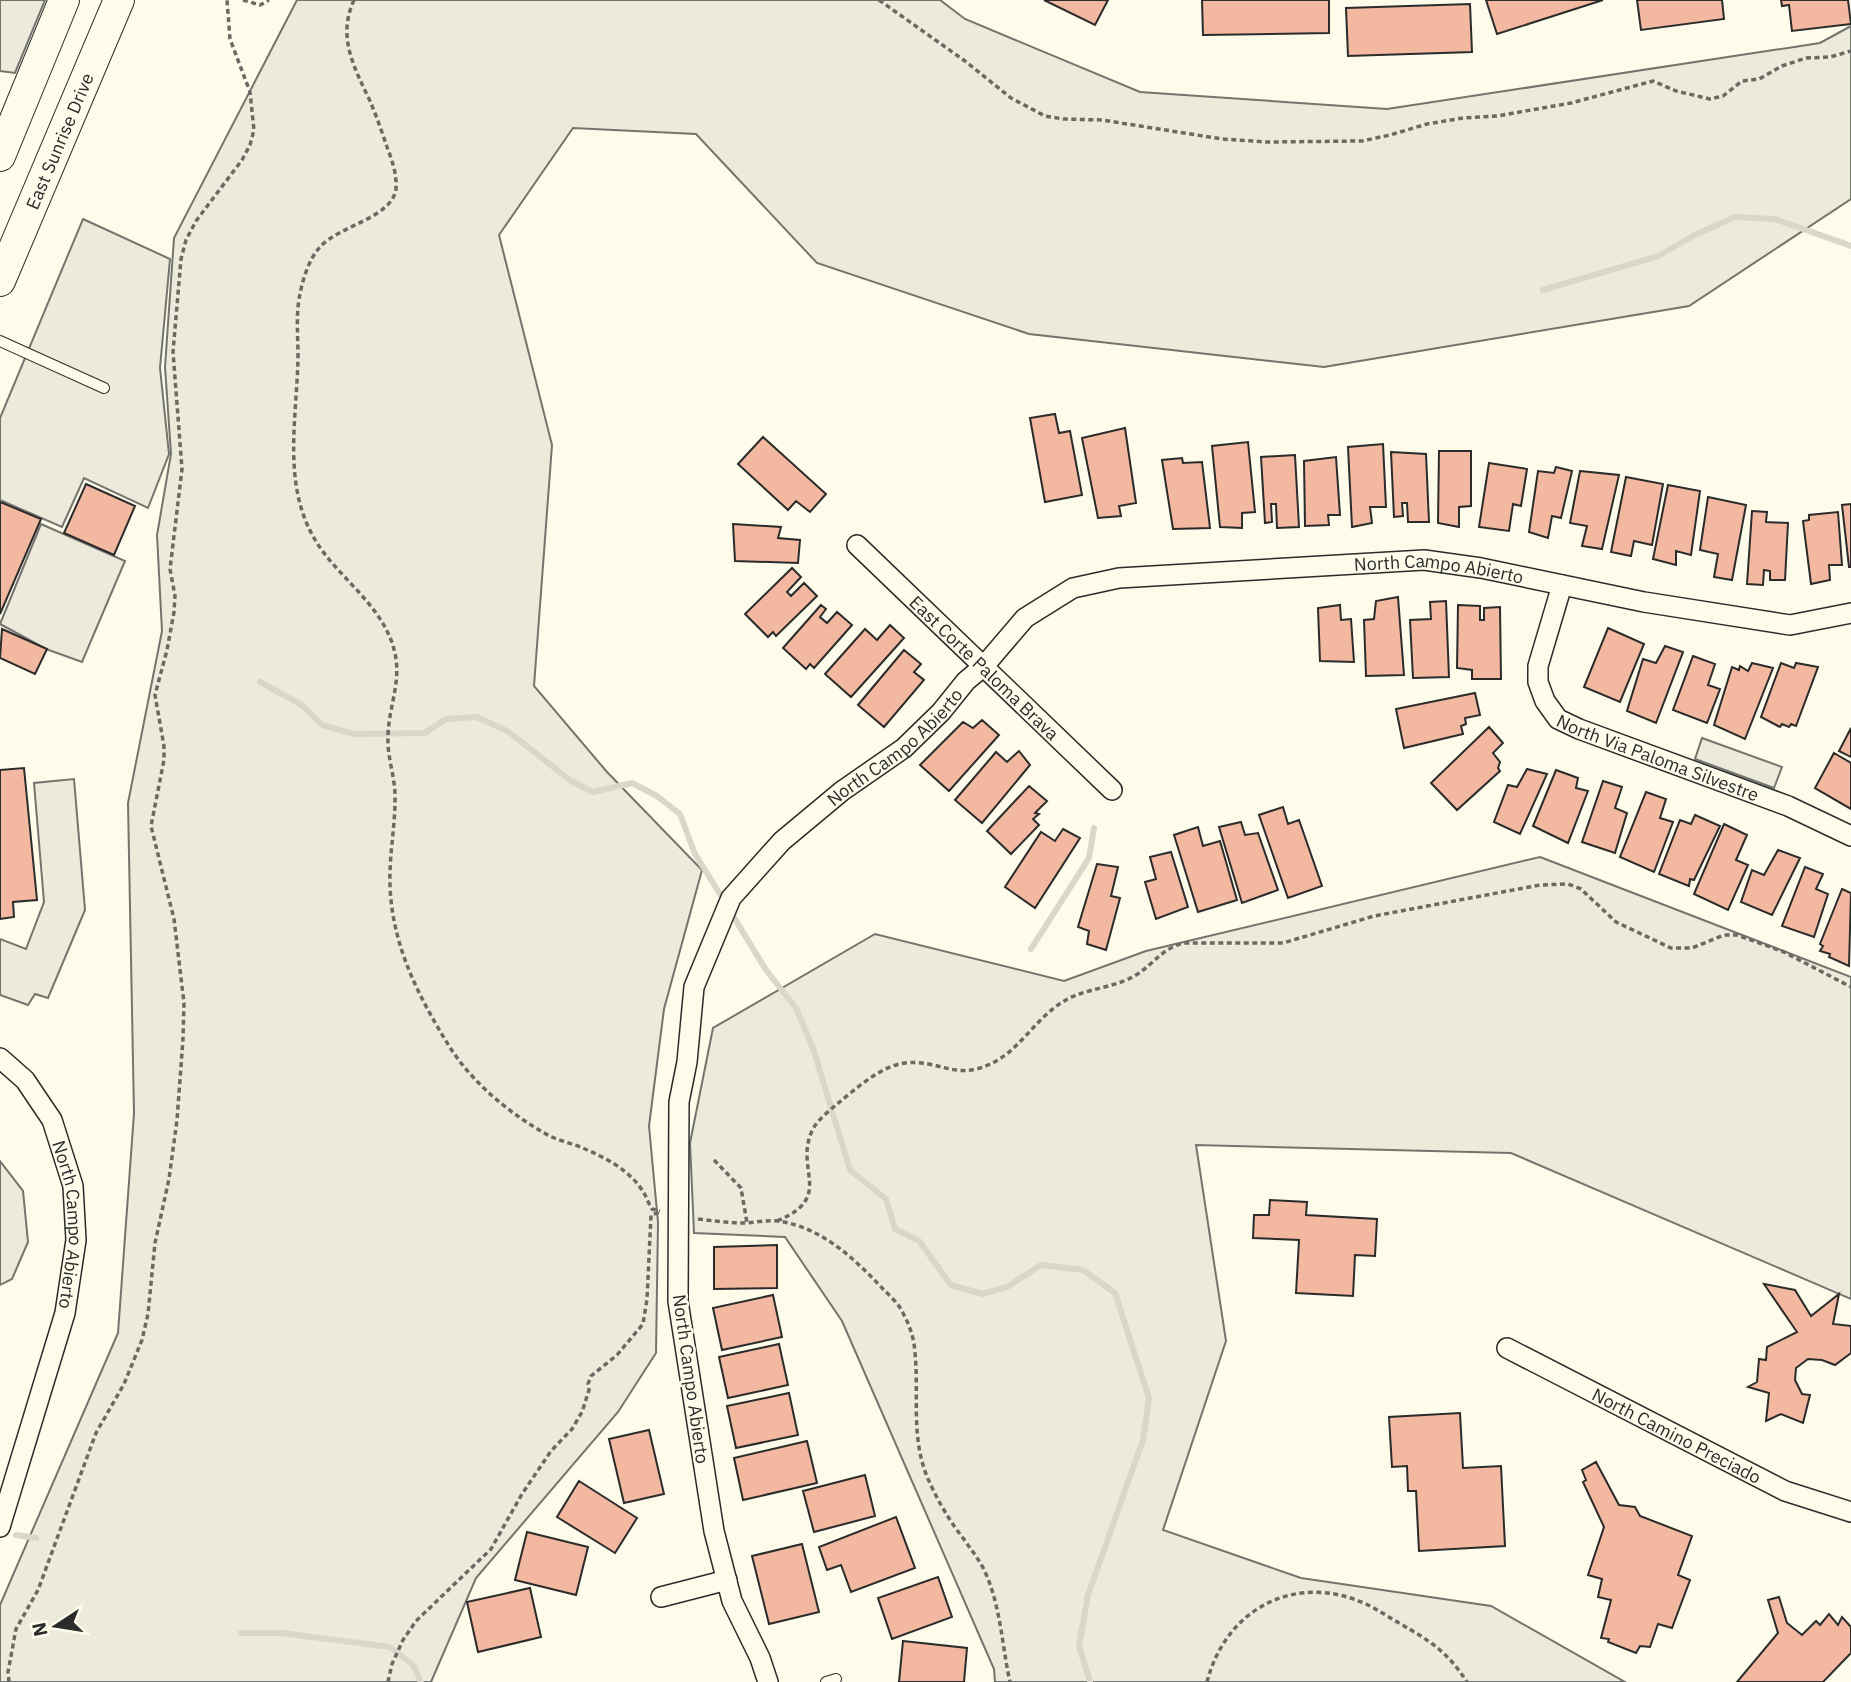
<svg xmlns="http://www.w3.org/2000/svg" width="1851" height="1682" viewBox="0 0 1851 1682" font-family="'IBM Plex Sans',sans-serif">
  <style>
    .green { fill: #ecebdb; stroke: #74746e; stroke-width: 2 }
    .parking { fill: #eceadb; stroke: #74746e; stroke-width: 2 }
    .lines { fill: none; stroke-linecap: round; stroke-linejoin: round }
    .stream { stroke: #d8d7c9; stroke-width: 6 }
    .building { fill: #f2b8a0; stroke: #2b2b2b; stroke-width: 2 }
    .service-casing { stroke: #2b2b2b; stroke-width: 12 }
    .minor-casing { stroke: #2b2b2b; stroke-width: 22 }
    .primary-casing { stroke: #2b2b2b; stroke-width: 32 }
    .path { stroke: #6a6964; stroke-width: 3.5; stroke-dasharray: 5 3.5; stroke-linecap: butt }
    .service { stroke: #fdfbea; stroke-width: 10 }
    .minor { stroke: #fdfbea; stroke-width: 19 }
    .primary { stroke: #fdfbea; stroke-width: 30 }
    .labels { text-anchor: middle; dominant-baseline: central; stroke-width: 5; stroke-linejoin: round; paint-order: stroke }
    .street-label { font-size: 18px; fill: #2b2b2b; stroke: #fdfbea }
  </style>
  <rect width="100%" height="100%" fill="#fdfbea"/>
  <path class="green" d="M0,0H45L15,73L0,71Z
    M297,0H940L965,19L1140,92L1387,109L1820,43L1851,26V199L1689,306L1324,367L1029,334L817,263L696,134L573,128L499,235L552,445L534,686L607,772L702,870L664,1009L649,1126L658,1222L656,1353L618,1412L476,1578L431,1682H0V1605L118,1333L134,1113L128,803L162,631L157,535L171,454L165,367L174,238Z
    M1540,857L1851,977V1299L1511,1153L1196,1145L1226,1341L1163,1530L1301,1578L1491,1606L1625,1682H995L994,1669L842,1321L785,1237L694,1233L690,1143L713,1028L875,934L1064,981L1146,951Z"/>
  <path class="parking" d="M83,219L170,259L160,368L169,454L148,508L84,478L62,527L0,500V418Z
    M41,524L125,561L82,662L46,649L0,624Z
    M1702,738L1782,767L1774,788L1695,759Z
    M74,779L85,910L48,998L35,994L28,1005L0,995V939L26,949L44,902L34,783Z
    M0,1161L23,1191L28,1242L12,1279L0,1285Z"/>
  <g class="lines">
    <path class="stream" d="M1543,290L1658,256L1695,235L1735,217L1775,219L1851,246
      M260,682L302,705L322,725L353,734L425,733L446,719L477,717L509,732L571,781L593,792L632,783L657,796L680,814L695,854L725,902
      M730,911L766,970L796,1008L813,1048L850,1170L886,1199L895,1229L919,1241L951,1285L982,1294L1007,1287L1041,1265L1083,1270L1115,1293L1149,1398L1143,1440L1088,1595L1079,1646L1090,1682
      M1031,949L1089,858L1094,828
      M16,1535L36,1538
      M241,1633H281L390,1647L413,1665L421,1682"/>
  </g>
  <path class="building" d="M1044,0H1108L1095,25Z
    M1202,0H1329V33L1203,35Z
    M1486,0H1603L1497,34Z
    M1637,0H1722L1724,19L1641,30Z
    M1781,0H1848L1851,24L1792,31L1789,5L1782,6Z
    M1470,4L1472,52L1348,56L1346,8Z
    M1055,414L1059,433L1070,431L1082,495L1045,502L1030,418Z
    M1125,428L1136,503L1119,506L1121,516L1098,518L1082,438Z
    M763,437L826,494L810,512L796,501L788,510L738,464Z
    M1248,442L1255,512L1242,513V528L1220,527L1212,446Z
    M1383,444L1386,507H1370L1372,523L1352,527L1348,447Z
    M1439,451H1471V506L1459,507V527L1438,523Z
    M1391,452L1426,454L1429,522H1408L1407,503H1402L1403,516L1394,517Z
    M1295,455L1299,527L1277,528L1276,504H1271L1272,522L1265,523L1261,457Z
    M1336,457L1340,515H1328L1329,525L1305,526L1304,461Z
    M1182,458L1183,463L1202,462L1210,528L1173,529L1162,460Z
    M1489,463L1527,469L1521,506L1513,504L1509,531L1479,527Z
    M1556,467L1572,471L1561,518L1552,516L1548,538L1529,532L1538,471L1554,473Z
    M1580,471L1619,475L1602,549L1582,546L1587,526L1570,523Z
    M1626,477L1663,484L1652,545L1634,541L1631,556L1611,552Z
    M86,484L135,506L114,555L64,533Z
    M1668,485L1700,491L1691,555L1676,551V565L1653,559Z
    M1708,497L1746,505L1732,580L1714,577L1718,554L1700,550Z
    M0,502L41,519L0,614Z
    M1851,504V567H1849L1842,505Z
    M1752,511L1767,512L1766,522L1788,523L1785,580H1770V571L1764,570L1763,585L1747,584Z
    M1838,512L1842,565H1829L1830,580L1811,584L1803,521L1809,520V515Z
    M733,524L781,527L778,538L800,540L798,563L735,561Z
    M792,568L801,577L787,592L791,596L804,583L817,596L776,636L773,632L768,637L745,614Z
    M1398,597L1404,675L1366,676L1364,620L1374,619L1376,601Z
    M1446,601L1449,677L1413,678L1410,620L1431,619L1430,602Z
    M821,605L826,609L820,617L827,623L837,612L852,625L814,668L810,664L806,669L783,648Z
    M1340,605L1341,620L1351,619L1354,662L1320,661L1318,608Z
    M1458,605L1480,606V620H1484V608L1500,607L1501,679H1472V670L1457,668Z
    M890,625L904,638L851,697L825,674L865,629L877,640Z
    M1608,628L1644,644L1620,702L1584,687Z
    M2,629L47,649L35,674L0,658Z
    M1665,646L1683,652L1656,723L1627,711L1643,659L1656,663Z
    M904,650L921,664L914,672L924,680L884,727L858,705Z
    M1693,656L1715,664L1708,685L1720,689L1707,723L1673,710Z
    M1752,663L1773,668L1745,739L1714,725L1732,667L1739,670L1740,666L1748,671Z
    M1781,663L1794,668L1796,663L1818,667L1796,726L1791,724L1789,727L1782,724L1780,727L1761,717Z
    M1475,693L1480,715L1465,718L1466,724L1461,726L1463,734L1404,748L1396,709Z
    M982,720L999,735L949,791L920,765L963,722L973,728Z
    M1489,727L1503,743L1493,753L1500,762L1498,768L1500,771L1457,810L1431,783Z
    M1851,728V757L1839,751Z
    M1019,751L1030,765L982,823L955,800L996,752L1007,762Z
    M1834,753L1851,763V809L1815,788Z
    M24,768L37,900L13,902L14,917L0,919V770Z
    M1527,769L1547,774L1520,834L1494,822L1508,785L1517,787Z
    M1556,770L1578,778L1576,788L1588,791L1568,843L1533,826Z
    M1603,781L1622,787L1615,808L1627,813L1615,853L1582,842Z
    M1029,786L1047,801L1035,813L1039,814L1033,819L1039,825L1011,854L987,831Z
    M1646,792L1666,799L1660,818L1673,822L1654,872L1620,857Z
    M1283,807L1288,824L1299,820L1322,886L1288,898L1259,815Z
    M1695,815L1720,826L1694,880L1690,879L1689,886L1659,874L1680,820L1691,824Z
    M1241,822L1245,835L1258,833L1278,890L1242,903L1219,827Z
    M1724,824L1747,835L1736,860L1748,865L1728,910L1694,894Z
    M1198,827L1203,846L1220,841L1237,900L1198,912L1174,835Z
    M1063,829L1080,838L1035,908L1005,887L1041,832L1055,841Z
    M1778,850L1800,858L1772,915L1741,902L1752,870L1764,875Z
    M1171,852L1188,907L1156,919L1145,882L1156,879L1150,857Z
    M1097,864L1118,867L1111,896L1120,898L1106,950L1087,944L1089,931L1078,927Z
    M1805,867L1823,874L1816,889L1828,894L1814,937L1782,926Z
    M1842,889L1851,893L1849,966L1829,957L1830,954L1820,951L1823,946L1820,944Z
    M1270,1200L1307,1202L1306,1215L1377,1219L1375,1256L1355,1255L1353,1296L1296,1293L1299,1240L1253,1238L1254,1215H1269Z
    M777,1245V1288L714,1289V1247Z
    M1764,1284L1795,1290L1811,1316L1839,1294L1833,1324L1851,1326V1353L1835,1365L1822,1360L1808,1359L1796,1368L1795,1380L1802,1394L1810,1395L1803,1423L1781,1414L1766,1421L1769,1393L1748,1387L1757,1382L1759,1359L1766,1360L1767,1347L1797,1332Z
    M773,1295L782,1337L722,1350L713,1308Z
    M779,1344L788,1385L728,1398L719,1357Z
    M789,1393L798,1435L736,1448L727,1406Z
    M1460,1413L1463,1468L1501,1466L1505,1546L1419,1551L1416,1491H1408L1407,1466L1392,1467L1389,1417Z
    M649,1430L664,1494L624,1503L609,1439Z
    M807,1441L817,1483L743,1500L734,1458Z
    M1596,1462L1619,1505L1635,1507L1640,1516L1692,1536L1678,1575L1690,1580L1672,1628L1658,1624L1650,1647L1640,1646L1636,1653L1608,1642L1609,1639L1601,1638L1611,1600L1598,1597L1602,1579L1588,1575L1604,1527L1583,1482L1586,1480L1582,1470Z
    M865,1475L875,1516L814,1532L803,1491Z
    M579,1481L637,1518L615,1553L557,1517Z
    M896,1517L915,1568L851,1592L841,1565L827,1570L819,1547Z
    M527,1532L588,1547L576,1595L515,1580Z
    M802,1544L819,1612L769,1624L752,1556Z
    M938,1577L952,1617L892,1639L878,1598Z
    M530,1588L541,1637L478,1652L467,1602Z
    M1779,1597L1787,1623L1802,1635L1816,1621L1820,1625L1829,1614L1838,1625L1842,1617L1851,1627V1653L1823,1682H1737L1778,1633L1768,1600Z
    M903,1641L967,1648L964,1682H899Z"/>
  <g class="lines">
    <g class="service-casing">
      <path id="service" d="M0,341L104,388
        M826,1682L836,1679"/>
    </g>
    <g class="minor-casing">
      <g id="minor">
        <path id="s1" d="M857,545L1112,790"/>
        <path id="s2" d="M1562,585L1538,666V682L1545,701L1558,719L1579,729L1788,806L1851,836"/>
        <path id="s3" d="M0,1058L25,1080L52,1120L73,1186L76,1240L65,1313L0,1527"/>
        <path id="s4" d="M1507,1348L1785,1491L1851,1512"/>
        <path d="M661,1597L727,1580"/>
        <path id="s5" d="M768,1682L760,1658L732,1601L714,1531L678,1301L679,1102L687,1062L694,987L731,898L782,841L842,791L904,748L941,712L966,681L984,666L1025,618L1073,588L1119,578L1424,560L1481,568L1644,602L1790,625L1851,613"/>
      </g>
    </g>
    <g class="primary-casing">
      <g id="primary">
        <path d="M0,156L64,0"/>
        <path id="s6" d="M0,281L119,0"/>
      </g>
    </g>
    <path class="path" d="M243,0L260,5L269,0
      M354,0C337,37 354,67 370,101C376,115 382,132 387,147C392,160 397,174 396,189C392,218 340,225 320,247C308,260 302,282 299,299C296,319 298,336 298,356C297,422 280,491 321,549C347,585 389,612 396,659C400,685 388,711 388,737C387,758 396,779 395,800C395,828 389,856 390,885C392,946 419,998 451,1049C474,1084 509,1113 546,1134C558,1141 572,1143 585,1149C606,1158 629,1170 642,1190C646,1195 648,1203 652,1209L660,1211
      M879,0L965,61L1011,98L1045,116L1063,119L1102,120L1222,139L1267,142L1362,141L1390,135L1427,124L1463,118L1497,116L1571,103L1653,81L1676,91L1710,99L1723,96L1742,81L1759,79L1782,66L1806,58L1830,57L1851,51
      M714,1160L741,1188L747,1223
      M698,1219C714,1221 730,1223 746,1223C756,1222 768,1220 778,1221C821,1227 854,1258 883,1289C890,1296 899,1304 903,1313C910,1326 914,1338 915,1353C919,1394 911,1434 926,1474C935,1496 948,1519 963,1538C971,1550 980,1560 986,1574C1001,1609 1002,1646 1010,1682
      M777,1221C835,1197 794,1170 812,1131C817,1120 828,1112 837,1104C856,1089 880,1066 905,1063C938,1059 954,1080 988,1065C1018,1053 1034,1020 1061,1003C1083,988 1113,989 1136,975C1155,963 1161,949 1184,943H1283L1374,916L1540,885L1568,884L1581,889L1616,922L1671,948H1692L1724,935H1737L1784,952L1851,987
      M9,1682L8,1672L16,1629L38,1590L96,1433L124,1384L142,1340L148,1314L155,1243L169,1179L177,1120L183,1039L184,1003L174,919L151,826L164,760V746L155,695L167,650L174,612L175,596L170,569L182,469L173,352L181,259L186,240L196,221L242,160L250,145L254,130L250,92L230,39L227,0
      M388,1682L392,1664L403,1640L416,1621L491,1549L522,1494L551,1451L572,1429L582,1412L589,1390L588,1384L591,1376L617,1355L643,1324L647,1299L651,1215L661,1212
      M1207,1682C1226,1608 1296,1572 1366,1604C1377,1609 1388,1617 1399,1623C1430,1641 1447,1651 1467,1682"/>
    <use href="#service" class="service"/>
    <use href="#minor" class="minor"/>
    <use href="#primary" class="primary"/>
  </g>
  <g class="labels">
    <g class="street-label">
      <text stroke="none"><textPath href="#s6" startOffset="152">East Sunrise Drive</textPath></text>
      <text stroke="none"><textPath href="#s5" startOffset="1638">North Campo Abierto</textPath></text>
      <text stroke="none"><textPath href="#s1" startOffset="177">East Corte Paloma Brava</textPath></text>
      <text stroke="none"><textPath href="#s5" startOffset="1029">North Campo Abierto</textPath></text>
      <text stroke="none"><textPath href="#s2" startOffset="250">North Via Paloma Silvestre</textPath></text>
      <text stroke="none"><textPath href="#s3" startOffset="189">North Campo Abierto</textPath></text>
      <text transform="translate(691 1379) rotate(82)">North Campo Abierto</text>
      <text stroke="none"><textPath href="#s4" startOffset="191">North Camino Preciado</textPath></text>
    </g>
  </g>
  <g transform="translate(56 1626) rotate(258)" stroke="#fdfbea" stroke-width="5" paint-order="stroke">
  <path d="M0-5L12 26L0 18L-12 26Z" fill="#2b2b2b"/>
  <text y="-10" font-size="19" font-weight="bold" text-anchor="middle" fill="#2b2b2b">N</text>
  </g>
</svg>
